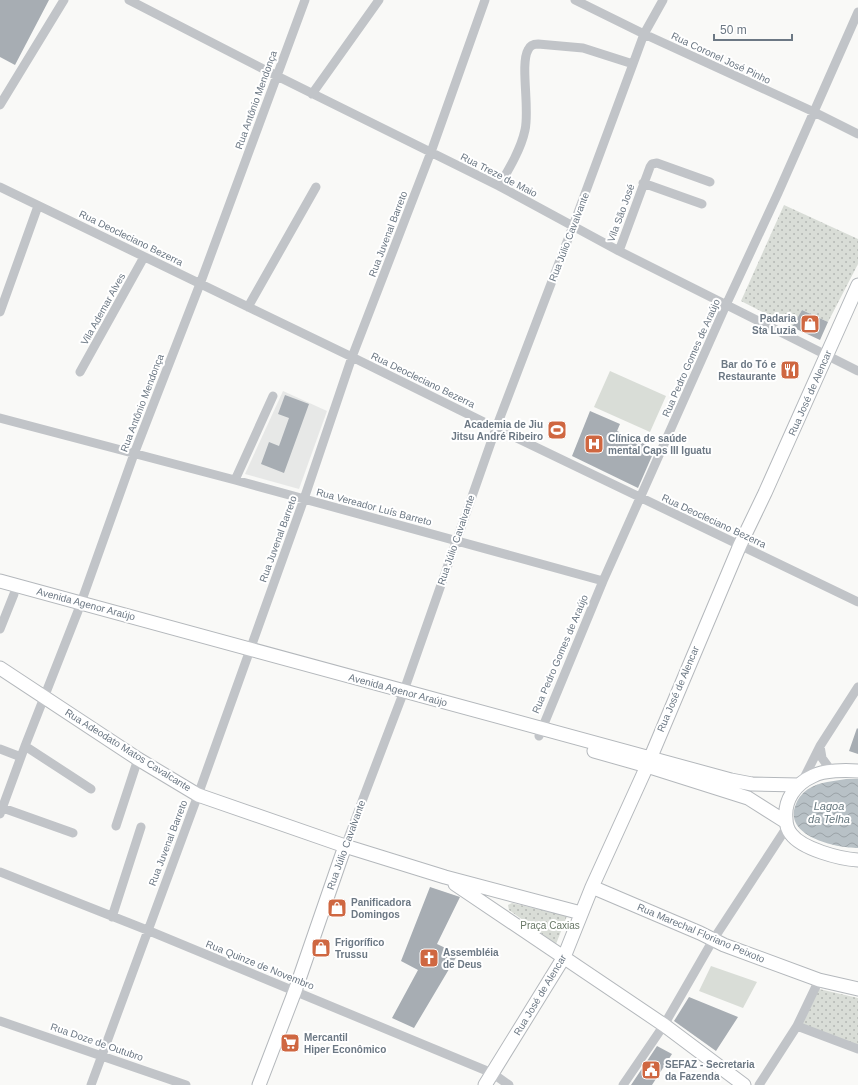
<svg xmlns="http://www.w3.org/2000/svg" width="858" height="1085" viewBox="0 0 858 1085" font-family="Arial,sans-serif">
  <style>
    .built { fill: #e7e8e7 }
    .grass { fill: url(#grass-dots) }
    .pitch { fill: #d9ddd7 }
    .water { fill: url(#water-waves) }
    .building { fill: #a7adb3 }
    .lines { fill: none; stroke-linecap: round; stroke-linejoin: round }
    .secondary-casing { stroke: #b4b8bc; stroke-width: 15 }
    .street { stroke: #c1c4c8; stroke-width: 9 }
    .secondary { stroke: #fff; stroke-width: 13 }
    .labels { text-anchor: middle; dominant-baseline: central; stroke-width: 4; stroke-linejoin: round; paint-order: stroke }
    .street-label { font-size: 10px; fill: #6c7884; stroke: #fff }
    .poi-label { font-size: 10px; font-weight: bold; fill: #6c7884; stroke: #fff; text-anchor: start }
    .park-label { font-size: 10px; fill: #687766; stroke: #fff }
    .water-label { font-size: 11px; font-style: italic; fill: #67787f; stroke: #fff }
  </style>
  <defs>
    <pattern id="grass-dots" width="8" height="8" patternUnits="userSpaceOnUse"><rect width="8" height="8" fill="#d9ddd7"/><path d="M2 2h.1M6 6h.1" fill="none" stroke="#b4b8b4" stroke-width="1.8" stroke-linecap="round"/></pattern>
    <pattern id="water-waves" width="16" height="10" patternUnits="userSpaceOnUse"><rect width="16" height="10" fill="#b8c1c6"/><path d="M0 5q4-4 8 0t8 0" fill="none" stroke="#9aa2a6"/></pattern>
  </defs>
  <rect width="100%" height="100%" fill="#f9f9f7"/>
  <path class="built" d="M283,391L327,411L299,489L245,474Z"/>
  <path class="grass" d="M784,205L858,239V264L828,322L802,310L792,327L741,301Z
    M512,903L567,916L556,944L509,910L508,905Z
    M819,989L858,998V1046L802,1025Z"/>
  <path class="pitch" d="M610,371L666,396L650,432L594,407Z
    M711,966L757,982L743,1008L699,991Z"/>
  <path class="water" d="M846,779H858V848C836,848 782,836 796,804C798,798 804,791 810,788C820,782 834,781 846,779Z"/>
  <path class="building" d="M0,0H49L15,65L0,57Z
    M802,310L828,322L820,340L792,327Z
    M285,395L309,404L284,473L261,464L269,442L279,446L289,418L278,414Z
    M590,411L620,424L617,431L655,449L638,488L572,456Z
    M857,728L858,729V754L849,751Z
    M430,887L460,897L437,944L458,954L414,1028L392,1018L418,970L401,961Z
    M689,997L738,1017L716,1051L674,1021Z
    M657,1046L672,1054L652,1085H631Z"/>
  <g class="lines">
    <g class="secondary-casing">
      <path id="secondary" d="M0,581L731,780L752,784L799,785
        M0,668L138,759L198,795L345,846L445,877L581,913
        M594,751L647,766L748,798L786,822
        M858,771C846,770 824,770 813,776C795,784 784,800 786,819C786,824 788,830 791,834C802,849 840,859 858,860
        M455,884L664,1025L744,1085
        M592,887L700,933L724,945L819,980L858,989
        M259,1085L295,991L345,846
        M485,1085L564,957L592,887L647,766L740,545L765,493L858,285"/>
    </g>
    <path class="street" d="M129,0L277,76L499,186L619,251L858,371
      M575,0L644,34L814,112L858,134
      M312,94L379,0
      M0,105L64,0
      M643,183L702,204
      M499,186C509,169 521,149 525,130C530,109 520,64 528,50C530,45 534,44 538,44L583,48L633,64
      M0,187L352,357L496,428L858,602
      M619,251L650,167L652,164L657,163L710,182
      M248,307L316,187
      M0,312L38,206
      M80,372L144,257
      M0,418L235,480L603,581
      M235,480L273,396
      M0,629L14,594
      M539,736L603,581L726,305L778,193L858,12
      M25,746L91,789
      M820,746L822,758L832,772
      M0,749L21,757
      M802,782L820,746L858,687
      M0,807L73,833
      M0,814L25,746L78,611L134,454L200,284L305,0
      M116,826L138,759
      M345,846L401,699L496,428L573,226L633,64L644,34L663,0
      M0,872L147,930L492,1073L509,1085
      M112,917L141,827
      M0,1021L186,1085
      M797,1026L858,1049
      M91,1085L198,795L304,499L352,357L431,152L485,0
      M623,1085L664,1025L713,940L787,827
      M759,1085L797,1026L819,980"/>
    <use href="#secondary" class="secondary"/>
  </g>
  <defs>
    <g id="shop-square" transform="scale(1)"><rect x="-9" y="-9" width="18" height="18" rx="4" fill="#cf6741" stroke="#fff"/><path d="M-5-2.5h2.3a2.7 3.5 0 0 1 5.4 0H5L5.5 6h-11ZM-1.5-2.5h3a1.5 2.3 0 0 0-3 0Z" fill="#fff"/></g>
    <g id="restaurant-square" transform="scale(1)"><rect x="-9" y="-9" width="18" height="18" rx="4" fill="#cf6741" stroke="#fff"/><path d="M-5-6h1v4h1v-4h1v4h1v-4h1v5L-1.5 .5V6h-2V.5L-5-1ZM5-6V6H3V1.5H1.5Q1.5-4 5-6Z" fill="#fff"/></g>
    <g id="stadium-square" transform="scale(1)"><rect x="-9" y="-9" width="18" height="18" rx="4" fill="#cf6741" stroke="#fff"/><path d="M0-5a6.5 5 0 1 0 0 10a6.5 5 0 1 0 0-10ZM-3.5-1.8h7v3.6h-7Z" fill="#fff"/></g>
    <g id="hospital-square" transform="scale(1)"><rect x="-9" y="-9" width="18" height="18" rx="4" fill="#cf6741" stroke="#fff"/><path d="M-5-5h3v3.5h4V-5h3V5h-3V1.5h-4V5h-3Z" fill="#fff"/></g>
    <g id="church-square" transform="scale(1)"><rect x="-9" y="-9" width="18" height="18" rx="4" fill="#cf6741" stroke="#fff"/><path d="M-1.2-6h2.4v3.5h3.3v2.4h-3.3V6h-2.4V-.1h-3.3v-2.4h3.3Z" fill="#fff"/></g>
    <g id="supermarket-square" transform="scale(1)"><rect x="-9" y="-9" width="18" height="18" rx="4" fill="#cf6741" stroke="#fff"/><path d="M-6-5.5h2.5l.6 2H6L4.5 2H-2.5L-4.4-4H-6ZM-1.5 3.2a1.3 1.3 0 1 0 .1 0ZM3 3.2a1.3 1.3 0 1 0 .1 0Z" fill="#fff"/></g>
    <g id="civic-square" transform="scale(1)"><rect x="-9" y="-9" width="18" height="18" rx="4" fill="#cf6741" stroke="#fff"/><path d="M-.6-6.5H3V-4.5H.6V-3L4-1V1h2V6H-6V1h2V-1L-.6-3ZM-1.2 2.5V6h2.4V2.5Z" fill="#fff"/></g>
  </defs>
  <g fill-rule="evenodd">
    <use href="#shop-square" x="810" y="324"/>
    <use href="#restaurant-square" x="790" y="370"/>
    <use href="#stadium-square" x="557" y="430"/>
    <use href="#hospital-square" x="594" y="444"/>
    <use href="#shop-square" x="337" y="908"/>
    <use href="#shop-square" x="321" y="948"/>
    <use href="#church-square" x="429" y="958"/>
    <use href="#supermarket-square" x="290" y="1043"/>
    <use href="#civic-square" x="651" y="1070"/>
  </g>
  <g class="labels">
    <g class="street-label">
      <text transform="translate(721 58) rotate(25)">Rua Coronel José Pinho</text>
      <text transform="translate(256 100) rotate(-70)">Rua Antônio Mendonça</text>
      <text transform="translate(499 175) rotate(27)">Rua Treze de Maio</text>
      <text transform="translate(621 213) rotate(-70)">Vila São José</text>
      <text transform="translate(388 234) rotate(-69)">Rua Juvenal Barreto</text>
      <text transform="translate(569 237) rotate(-69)">Rua Júlio Cavalvante</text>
      <text transform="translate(131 238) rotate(26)">Rua Deocleciano Bezerra</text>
      <text transform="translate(103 309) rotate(-61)">Vila Ademar Alves</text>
      <text transform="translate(691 358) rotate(-66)">Rua Pedro Gomes de Araújo</text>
      <text transform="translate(423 380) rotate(26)">Rua Deocleciano Bezerra</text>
      <text transform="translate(810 393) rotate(-66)">Rua José de Alencar</text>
      <text transform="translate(142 403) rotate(-69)">Rua Antônio Mendonça</text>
      <text transform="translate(374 507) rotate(15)">Rua Vereador Luís Barreto</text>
      <text transform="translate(714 521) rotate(25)">Rua Deocleciano Bezerra</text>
      <text transform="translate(278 539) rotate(-70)">Rua Juvenal Barreto</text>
      <text transform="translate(456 540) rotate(-71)">Rua Júlio Cavalvante</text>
      <text transform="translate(86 604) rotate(15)">Avenida Agenor Araújo</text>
      <text transform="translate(560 654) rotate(-67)">Rua Pedro Gomes de Araújo</text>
      <text transform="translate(678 689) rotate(-67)">Rua José de Alencar</text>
      <text transform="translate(398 690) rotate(15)">Avenida Agenor Araújo</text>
      <text transform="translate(128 750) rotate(32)">Rua Adeodato Matos Cavalcante</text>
      <text transform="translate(168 843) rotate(-69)">Rua Juvenal Barreto</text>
      <text transform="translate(346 845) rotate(-70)">Rua Júlio Cavalvante</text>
      <text transform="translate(701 933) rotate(23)">Rua Marechal Floriano Peixoto</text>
      <text transform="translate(260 965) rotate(22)">Rua Quinze de Novembro</text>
      <text transform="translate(540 995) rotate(-59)">Rua José de Alencar</text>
      <text transform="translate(97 1042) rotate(19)">Rua Doze de Outubro</text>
    </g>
    <g class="poi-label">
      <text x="796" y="318" text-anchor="end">Padaria<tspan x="796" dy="12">Sta Luzia</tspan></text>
      <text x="776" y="364" text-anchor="end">Bar do Tó e<tspan x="776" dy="12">Restaurante</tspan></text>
      <text x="543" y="424" text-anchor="end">Academia de Jiu<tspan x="543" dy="12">Jitsu André Ribeiro</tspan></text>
      <text x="608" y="438">Clínica de saúde<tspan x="608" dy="12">mental Caps III Iguatu</tspan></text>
      <text x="351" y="902">Panificadora<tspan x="351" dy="12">Domingos</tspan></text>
      <text x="335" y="942">Frigorífico<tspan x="335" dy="12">Trussu</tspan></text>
      <text x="443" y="952">Assembléia<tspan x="443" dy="12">de Deus</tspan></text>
      <text x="304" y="1037">Mercantil<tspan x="304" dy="12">Hiper Econômico</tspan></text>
      <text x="665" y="1064">SEFAZ - Secretaria<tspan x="665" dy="12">da Fazenda</tspan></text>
    </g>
    <g class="park-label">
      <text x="550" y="925">Praça Caxias</text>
    </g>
    <g class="water-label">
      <text x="829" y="806">Lagoa<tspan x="829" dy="13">da Telha</tspan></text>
    </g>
  </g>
  <path d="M714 34v6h78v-6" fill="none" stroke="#6c7884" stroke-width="2"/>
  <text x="720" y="34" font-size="12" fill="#6c7884" stroke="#ffffff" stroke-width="3" paint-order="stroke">50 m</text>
</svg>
